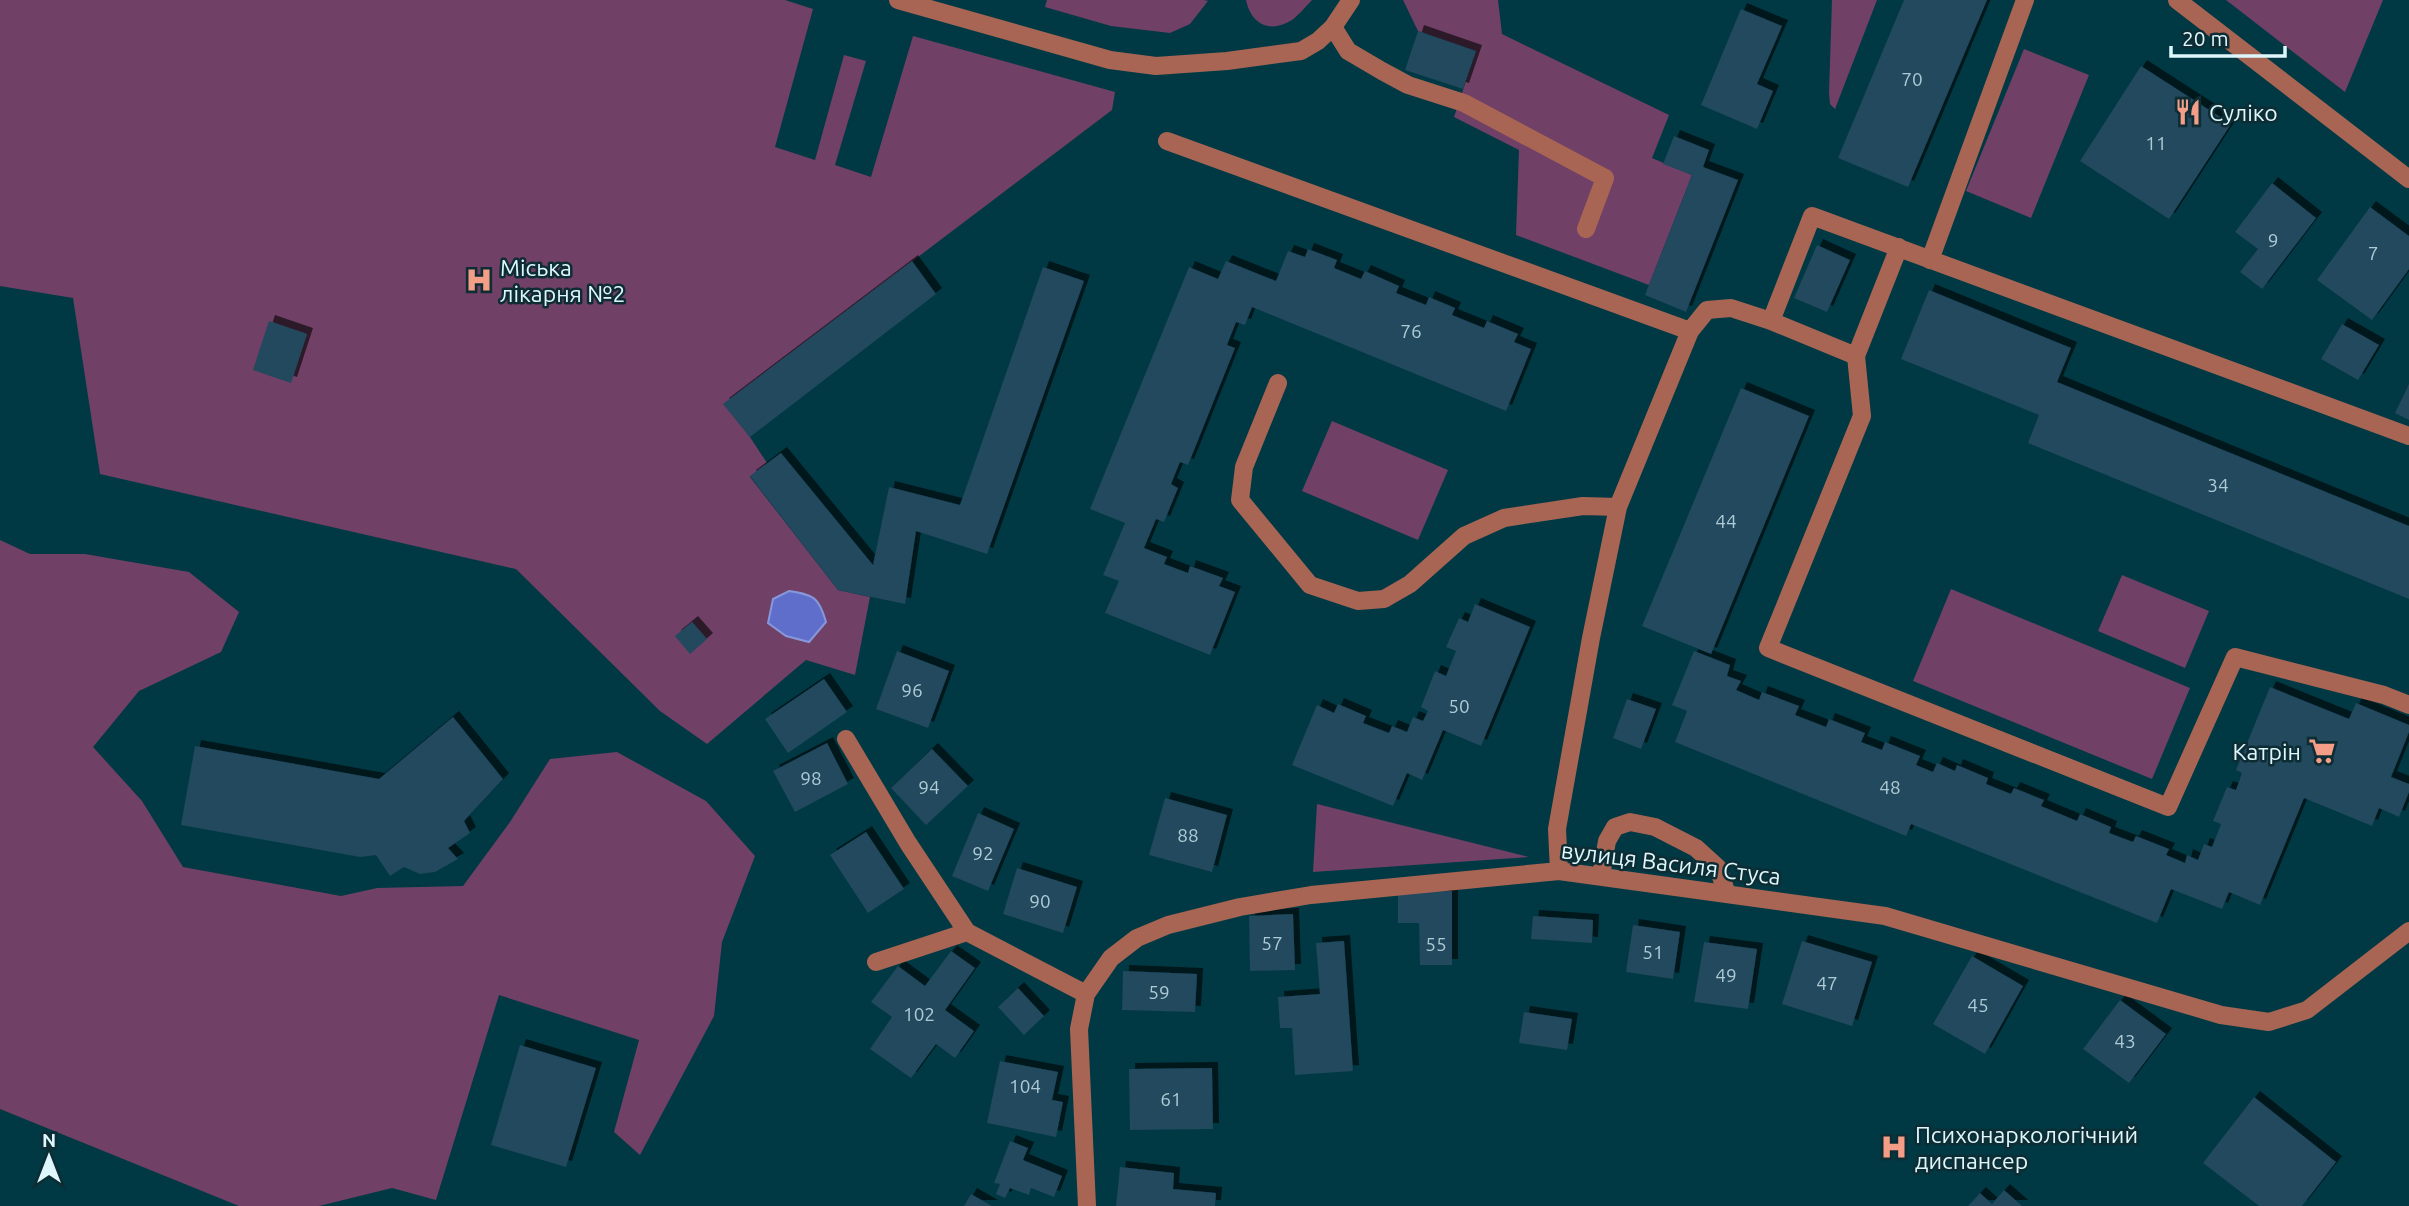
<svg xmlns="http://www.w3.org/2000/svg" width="2409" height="1206" viewBox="0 0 2409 1206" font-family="Ubuntu,sans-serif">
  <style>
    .green { fill: #704066 }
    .water { fill: #606ecb; stroke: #8697da; stroke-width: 2 }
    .building { fill: #20485d; filter: url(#shadow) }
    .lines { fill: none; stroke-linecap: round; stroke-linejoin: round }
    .minor { stroke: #a86554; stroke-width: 18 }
    .labels { text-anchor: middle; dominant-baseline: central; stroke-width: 5; stroke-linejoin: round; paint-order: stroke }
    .number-label { font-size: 19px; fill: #aecbd5 }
    .poi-label { font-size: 23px; fill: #ddf7fd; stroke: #0e2c33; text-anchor: start }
    .street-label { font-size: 23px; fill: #ddf7fd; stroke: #0e2c33 }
  </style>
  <defs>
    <filter id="shadow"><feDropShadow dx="6" dy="-6" stdDeviation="0" flood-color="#0009"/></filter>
  </defs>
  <rect width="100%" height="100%" fill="#003943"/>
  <path class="green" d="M0,0H785L813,9L775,147L815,160L844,55L866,61L835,165L871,177L913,36L1115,92L1112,110L724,404L750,437L767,463L750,477L838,590L870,597L855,675L806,660L707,744L660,711L516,569L100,474L73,298L0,286Z
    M1047,0H1204L1208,1L1190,24L1170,33L1111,26L1045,7Z
    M1246,0H1312C1306,6 1299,15 1292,20C1270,34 1251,24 1246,0Z
    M1403,0H1498L1502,34L1669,115L1652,158L1692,175L1649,285L1516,235L1519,150L1454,117L1476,51L1418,31Z
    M1832,0H1877L1835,109L1830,104L1829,93Z
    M2226,0H2383L2345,92Z
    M2024,49L2089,75L2031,218L1966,191Z
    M1332,421L1448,470L1418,540L1302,491Z
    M0,540L30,554H85L189,572L239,612L221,652L139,691L93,747L142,801L183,867L341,896L377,888L463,886L510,822L550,759L617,752L706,801L755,856L722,942L714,1016L640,1155L614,1132L639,1040L499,995L436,1200L392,1188L319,1206H239L0,1109Z
    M2122,575L2209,611L2185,668L2098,631Z
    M1951,589L2190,688L2152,779L1913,681Z
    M1317,804L1529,857L1313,872Z"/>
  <path class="water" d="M789,591C814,595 819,597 826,622L809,642L786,636L768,623L773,599Z"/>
  <path class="building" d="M1904,0H1987L1908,187L1838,158Z
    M1741,9L1782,26L1757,84L1773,91L1757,129L1701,105Z
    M1418,31L1476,51L1463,89L1405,70Z
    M2141,66L2231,124L2169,219L2080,161Z
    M1674,136L1709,150L1703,167L1738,180L1686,312L1645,295L1692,175L1663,164Z
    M2272,183L2316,218L2262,289L2240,272L2258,249L2235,232Z
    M2370,207L2409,236V269L2372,320L2317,280Z
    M1817,245L1850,260L1827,312L1794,298Z
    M1308,249L1337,260L1334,268L1361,279L1365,271L1399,286L1396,293L1426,305L1429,297L1455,308L1452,315L1484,328L1487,321L1518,334L1514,342L1531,349L1506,411L1252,307L1245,325L1236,322L1227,345L1235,348L1188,465L1180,462L1171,484L1178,488L1164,522L1156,519L1144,548L1167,557L1164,564L1188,573L1190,566L1223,578L1219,586L1235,592L1210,655L1105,613L1119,581L1103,575L1125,523L1090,509L1189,267L1218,279L1226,261L1276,281L1288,251L1305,257Z
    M912,261L936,294L750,437L723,404Z
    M1043,267L1084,281L987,554L916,531L905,604L838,590L750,476L781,453L873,565L889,487L960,505Z
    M1929,290L2071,348L2057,382L2409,526V599L2028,443L2039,415L1901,359Z
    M269,321L307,334L291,383L253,370Z
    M2342,324L2379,345L2358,380L2321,359Z
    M2409,384V420L2395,413Z
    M1741,388L1809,416L1711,654L1642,626Z
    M1475,604L1530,627L1481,746L1443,730L1422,780L1407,773L1393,806L1292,765L1317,705L1334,713L1338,704L1366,716L1363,723L1389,733L1392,726L1407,732L1413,717L1423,721L1428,711L1421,707L1435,671L1446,676L1456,651L1446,647L1459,618L1468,622Z
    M692,622L707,639L690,654L675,636Z
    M897,651L949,671L928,728L876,709Z
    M1694,651L1730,665L1727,676L1741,681L1736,690L1759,700L1762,692L1799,706L1795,715L1826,727L1829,719L1865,733L1861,742L1882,750L1885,742L1920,756L1916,765L1933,772L1937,763L1955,771L1957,765L1988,778L1986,784L2011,794L2014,788L2044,800L2041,806L2077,821L2080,814L2111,827L2109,833L2133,842L2136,836L2169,849L2166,855L2185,863L2187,855L2198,860L2204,844L2212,847L2221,824L2213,821L2227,787L2236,790L2242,773L2236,770L2270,687L2349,719L2356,703L2409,725V732L2391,777L2409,784V792L2399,817L2379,808L2372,826L2304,798L2260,905L2229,892L2222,909L2171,889L2157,923L1911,824L1906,836L1675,742L1687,711L1672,705Z
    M824,679L847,712L788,753L765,719Z
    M1627,699L1656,709L1641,749L1613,738Z
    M453,717L503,779L464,821L470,833L448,848L458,859L435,872L420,874L404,867L390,876L376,855L360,857L181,825L195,746L379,779Z
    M827,743L848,784L795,812L773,771Z
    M932,749L968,786L926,825L891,788Z
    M1165,798L1227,815L1212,872L1149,855Z
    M978,813L1014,829L988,891L952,876Z
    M866,832L904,889L868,913L830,855Z
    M1017,868L1077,887L1063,933L1003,914Z
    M1452,891V965H1420L1419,923H1398V892Z
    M1293,914L1295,970L1250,971L1249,916Z
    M1533,916L1593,920L1592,943L1531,939Z
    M1633,925L1680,932L1673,979L1626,972Z
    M1344,941L1353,1071L1295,1075L1292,1028H1280L1278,997L1320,994L1316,943Z
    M1802,941L1872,962L1852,1026L1782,1004Z
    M1704,942L1757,949L1748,1009L1694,1002Z
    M951,951L975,968L945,1010L974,1031L955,1058L936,1044L911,1078L870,1049L892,1017L871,1002L898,966L925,986Z
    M1972,956L2023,986L1985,1054L1933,1024Z
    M1123,971L1197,974L1195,1012L1122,1010Z
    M1018,988L1044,1016L1024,1035L998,1007Z
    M2120,1000L2166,1034L2129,1083L2083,1049Z
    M1524,1012L1572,1019L1567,1050L1519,1043Z
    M520,1045L596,1068L566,1167L491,1145Z
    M1000,1061L1058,1072L1052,1100L1063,1102L1056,1137L987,1123Z
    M1212,1068L1213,1129L1130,1130L1129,1069Z
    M2254,1097L2336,1162L2302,1206H2259L2203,1163Z
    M1010,1141L1028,1148L1023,1160L1062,1176L1054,1197L1031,1188L1029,1195L1010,1188L1005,1198L996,1194L1000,1184L994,1183Z
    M1120,1167L1174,1173L1173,1189L1216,1193L1215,1206H1116Z
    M2004,1190L2022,1206H1968L1980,1193L1992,1204Z
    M971,1194L992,1206H964Z"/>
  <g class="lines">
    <path class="minor" d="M898,0L1110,60L1156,66L1227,61L1301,51L1318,41L1333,27L1351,0
      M2177,0L2409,179
      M1333,27L1348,51L1382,71L1408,85L1464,103L1605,178L1586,229
      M1167,141L1690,331
      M1899,247L1856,356L1862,416L1768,648L2168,807L2235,657L2384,695L2409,705
      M1930,260L2025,0
      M1771,321L1812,216L2409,436
      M1278,383L1244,467L1240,500L1310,585L1358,601L1384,599L1410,584L1464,536L1504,518L1583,506L1618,507
      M846,739L908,843L967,932L1086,994
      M1559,871L1557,829L1591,638L1618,507L1690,331L1707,310L1731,308L1771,321L1856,356
      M1601,876L1607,841L1615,827L1630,822L1655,827L1696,848L1718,868L1727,894
      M876,962L967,932
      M1087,1206L1079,1029L1086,994L1111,958L1137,938L1168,925L1240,907L1311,895L1559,871L1885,916L2221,1015L2269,1022L2307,1010L2409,931"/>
  </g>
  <defs>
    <g id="restaurant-bare" transform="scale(2.1)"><path d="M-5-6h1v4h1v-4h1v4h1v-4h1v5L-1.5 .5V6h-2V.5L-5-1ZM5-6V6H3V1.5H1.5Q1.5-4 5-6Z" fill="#f49e88" stroke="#0e2c33" stroke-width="2.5" paint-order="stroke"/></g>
    <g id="hospital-bare" transform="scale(2.1)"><path d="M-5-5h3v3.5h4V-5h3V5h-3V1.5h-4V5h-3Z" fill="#f49e88" stroke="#0e2c33" stroke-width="2.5" paint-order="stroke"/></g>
    <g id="supermarket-bare" transform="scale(2.1)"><path d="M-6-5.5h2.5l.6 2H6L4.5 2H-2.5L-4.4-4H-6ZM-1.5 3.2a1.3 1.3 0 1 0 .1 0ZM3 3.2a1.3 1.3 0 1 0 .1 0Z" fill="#f49e88" stroke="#0e2c33" stroke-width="2.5" paint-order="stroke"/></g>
  </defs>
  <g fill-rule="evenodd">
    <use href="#restaurant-bare" x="2188" y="112"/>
    <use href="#hospital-bare" x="479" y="280"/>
    <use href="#supermarket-bare" x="2322" y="751"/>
    <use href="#hospital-bare" x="1894" y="1147"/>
  </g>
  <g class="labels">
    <g class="number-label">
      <text x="1912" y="79">70</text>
      <text x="2156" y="143">11</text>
      <text x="2273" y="240">9</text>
      <text x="2373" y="253">7</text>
      <text x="1411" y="331">76</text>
      <text x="2218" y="485">34</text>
      <text x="1726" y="521">44</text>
      <text x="912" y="690">96</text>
      <text x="1459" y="706">50</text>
      <text x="811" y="778">98</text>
      <text x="929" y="787">94</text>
      <text x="1890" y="787">48</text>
      <text x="1188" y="835">88</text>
      <text x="983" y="853">92</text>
      <text x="1040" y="901">90</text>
      <text x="1272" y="943">57</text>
      <text x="1436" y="944">55</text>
      <text x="1653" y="952">51</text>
      <text x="1726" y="975">49</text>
      <text x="1827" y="983">47</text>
      <text x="1159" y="992">59</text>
      <text x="1978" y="1005">45</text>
      <text x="919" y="1014">102</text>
      <text x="2125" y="1041">43</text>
      <text x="1025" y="1086">104</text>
      <text x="1171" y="1099">61</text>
    </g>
    <g class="poi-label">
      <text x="2209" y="112">Суліко</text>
      <text x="500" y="267">Міська<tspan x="500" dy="26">лікарня №2</tspan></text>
      <text x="2301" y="751" text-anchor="end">Катрін</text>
      <text x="1915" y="1134">Психонаркологічний<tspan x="1915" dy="26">диспансер</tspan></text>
    </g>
    <g class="street-label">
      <text transform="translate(1671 863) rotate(7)">вулиця Василя Стуса</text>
    </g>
  </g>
  <g transform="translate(49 1157)" stroke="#0e2c33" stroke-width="5" paint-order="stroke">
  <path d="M0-5L12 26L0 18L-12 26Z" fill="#ddf7fd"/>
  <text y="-10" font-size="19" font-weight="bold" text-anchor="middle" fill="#ddf7fd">N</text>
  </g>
  <path d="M2171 46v10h114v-10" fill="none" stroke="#ddf7fd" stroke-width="3.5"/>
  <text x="2182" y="46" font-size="21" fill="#ddf7fd" stroke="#0e2c33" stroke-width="5" paint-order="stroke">20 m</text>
</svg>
